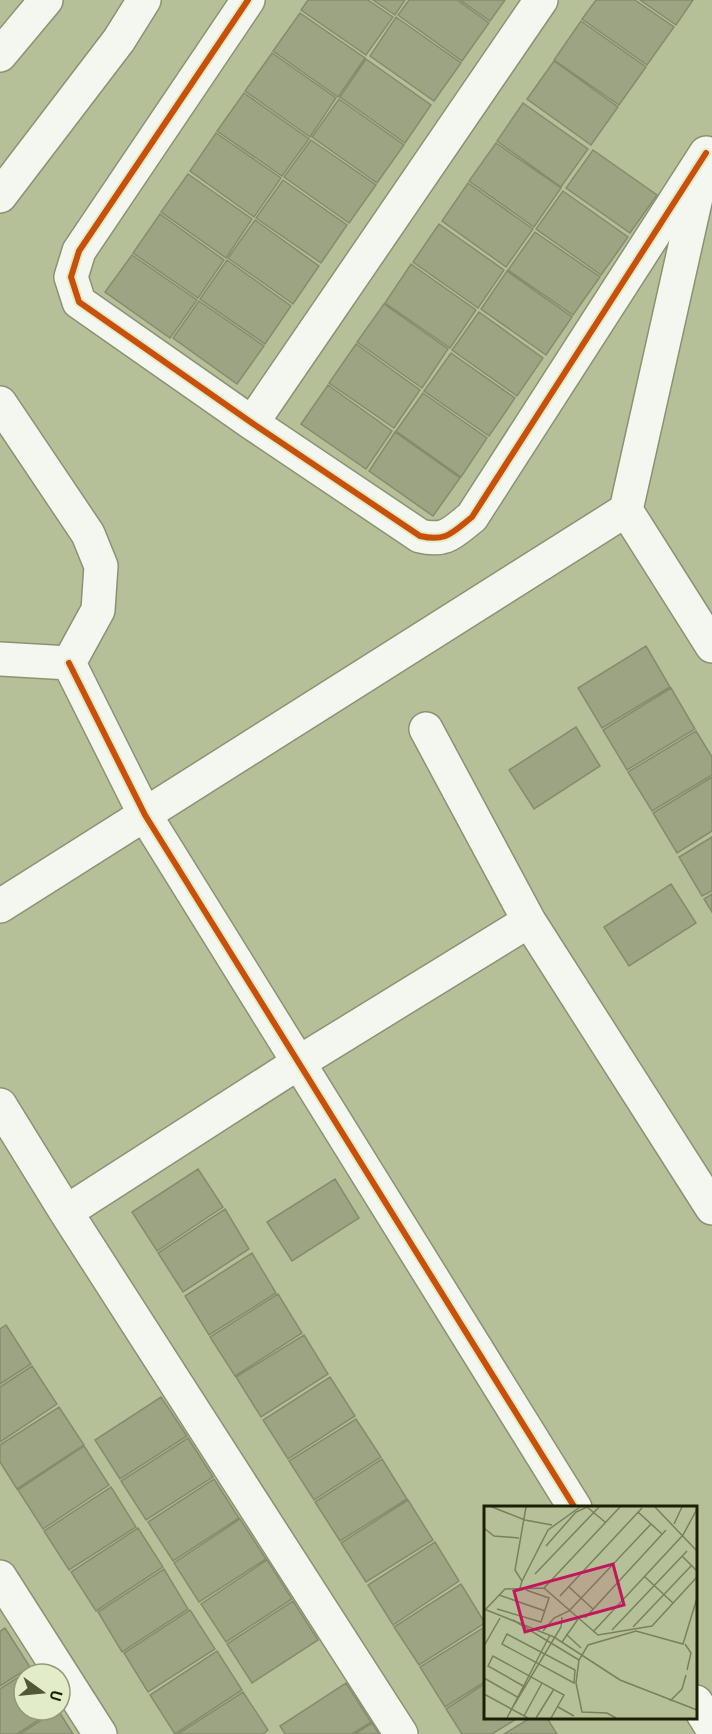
<svg xmlns="http://www.w3.org/2000/svg" width="712" height="1734" viewBox="0 0 712 1734" font-family="'PT Sans',sans-serif">
  <style>
    .building { fill: #9ca484; stroke: #858c6d; stroke-width: 1.5 }
    .lines { fill: none; stroke-linecap: round; stroke-linejoin: round }
    .minor-casing { stroke: #8b9273; stroke-width: 36 }
    .tertiary-casing { stroke: #8b9273; stroke-width: 36 }
    .minor { stroke: #f4f6f0; stroke-width: 33 }
    .tertiary { stroke: #f4f6f0; stroke-width: 33 }
    .cycleway-casing { stroke: #e2ecc8; stroke-width: 10 }
    .cycleway { stroke: #c9500b; stroke-width: 6 }
    .inset-road { fill: none; stroke: #78805c; stroke-width: 1.5 }
    .view { fill: #c2185b; fill-opacity: 0.15; stroke: #c2185b; stroke-width: 3 }
    .inset-edge { fill: none; stroke: #1a2003; stroke-width: 3 }
  </style>
  <rect width="100%" height="100%" fill="#b6c098"/>
  <path class="building" d="M308,0H368L393,17L366,55L301,10Z
    M373,0H405L395,15Z
    M409,0H457L489,23L462,61L398,15Z
    M460,0H505L490,21Z
    M596,0H635L674,27L647,65L582,19Z
    M640,0H693L676,25Z
    M300,13L365,58L338,97L273,51Z
    M396,17L461,63L434,101L370,56Z
    M581,21L646,67L619,105L554,60Z
    M272,53L336,98L310,137L245,91Z
    M366,59L431,105L405,143L340,97Z
    M554,61L618,107L591,145L527,99Z
    M244,93L309,139L282,176L217,131Z
    M339,99L404,145L377,183L312,137Z
    M523,103L588,149L561,187L497,141Z
    M216,133L281,178L254,217L190,171Z
    M311,140L376,185L349,223L284,177Z
    M496,143L561,188L534,227L469,181Z
    M593,150L657,195L630,233L566,188Z
    M188,174L252,219L226,258L161,212Z
    M283,180L347,225L321,263L256,218Z
    M468,183L533,229L506,267L442,221Z
    M563,191L628,237L601,275L536,229Z
    M160,214L224,260L198,298L133,253Z
    M255,220L319,266L293,304L228,258Z
    M439,224L504,270L478,308L413,262Z
    M535,232L600,277L573,315L508,270Z
    M132,255L197,300L170,338L105,292Z
    M227,260L291,306L265,344L200,299Z
    M411,264L476,310L450,348L385,303Z
    M507,271L572,317L546,355L481,309Z
    M199,301L264,346L237,384L173,338Z
    M384,304L448,349L422,388L357,342Z
    M479,312L543,358L517,396L452,350Z
    M356,344L420,390L394,428L329,383Z
    M451,353L515,398L489,436L424,391Z
    M328,385L392,431L366,469L301,424Z
    M423,393L487,438L461,477L396,431Z
    M395,432L460,478L433,516L369,471Z
    M646,646L670,687L602,728L578,688Z
    M671,688L695,729L627,770L603,730Z
    M576,727L600,766L534,809L509,770Z
    M696,731L712,757V775L652,811L628,772Z
    M712,777V831L677,853L653,813Z
    M712,837V891L702,896L679,857Z
    M671,884L696,923L629,966L604,927Z
    M712,894V912L704,899Z
    M198,1169L223,1207L157,1251L132,1212Z
    M335,1179L359,1218L292,1261L267,1222Z
    M225,1209L249,1249L183,1292L158,1253Z
    M252,1253L276,1293L209,1335L185,1296Z
    M278,1294L302,1333L235,1376L210,1337Z
    M6,1325L31,1364L0,1384V1329Z
    M304,1335L328,1374L261,1417L236,1377Z
    M32,1366L57,1404L0,1442V1387Z
    M330,1377L355,1416L288,1459L263,1420Z
    M161,1397L187,1436L120,1479L95,1440Z
    M59,1407L84,1445L17,1489L0,1462V1445Z
    M356,1419L381,1457L314,1500L289,1461Z
    M188,1438L213,1477L146,1520L121,1481Z
    M84,1446L109,1485L43,1529L18,1490Z
    M382,1459L407,1499L340,1541L315,1502Z
    M214,1479L239,1518L173,1561L148,1522Z
    M111,1487L136,1527L69,1570L44,1531Z
    M408,1500L433,1540L366,1582L341,1543Z
    M240,1519L266,1559L199,1602L174,1563Z
    M138,1528L163,1567L96,1611L71,1572Z
    M435,1542L459,1581L393,1625L368,1585Z
    M267,1560L292,1599L226,1642L201,1604Z
    M164,1569L188,1609L122,1652L98,1612Z
    M461,1584L485,1623L419,1665L394,1627Z
    M293,1601L318,1640L252,1683L227,1644Z
    M190,1610L215,1649L148,1692L124,1653Z
    M486,1626V1681L445,1707L420,1667Z
    M5,1628L30,1667L0,1686V1631Z
    M217,1651L242,1690L175,1734L150,1695Z
    M31,1669L35,1674H24V1710H54L17,1734H0V1689Z
    M346,1683L371,1722L352,1734H285L280,1726Z
    M486,1683V1718H518L492,1734H462L446,1709Z
    M243,1692L268,1730L263,1734H178Z
    M58,1710L73,1734H20L57,1710Z
    M530,1718H547L557,1734H504Z
    M372,1723L379,1734H355Z"/>
  <g class="lines">
    <g class="minor-casing">
      <path id="minor" d="M248,0L79,251L71,277L79,302L252,423L420,536C446,542 452,533 472,517L706,153
        M0,55L46,0
        M701,175L626,510L712,646
        M0,403L88,534L101,566L98,610L69,663
        M252,423L541,0
        M0,659L69,663
        M69,663L145,815L575,1508
        M426,729L529,921L712,1208
        M0,906L626,510
        M0,1105L66,1212L401,1734
        M66,1212L298,1063L529,921
        M0,1577L100,1734
        M696,1702L712,1728"/>
    </g>
    <g class="tertiary-casing">
      <path id="tertiary" d="M0,196L119,40L144,0"/>
    </g>
    <use href="#minor" class="minor"/>
    <use href="#tertiary" class="tertiary"/>
    <g class="cycleway-casing">
      <path id="cycleway" d="M248,0L79,251L71,277L79,302L252,423L420,536C446,542 452,533 472,517L706,153
        M69,663L145,815L575,1508"/>
    </g>
    <use href="#cycleway" class="cycleway"/>
  </g>
  <g transform="translate(484 1506)">
    <rect width="213" height="213" fill="#b6c098"/>
    <path class="inset-road" d="M8,1L41,14L68,19M103,1L121,16M171,1L213,45M154,6L178,28M190,18L198,1M0,22L10,30L35,32M62,40L92,6L103,1M198,50L213,65M51,68L115,1M160,70L189,97M38,75L64,24L96,1M85,81L109,103M36,82L38,75L31,64L42,1M60,82L114,129L168,120L213,71M15,89L61,105M76,90L158,2M0,103L70,131L136,174L213,204M13,103L57,116L65,92L42,84M1,104L21,83L60,82L136,1M101,112L182,24M29,114L95,154M149,121L207,60M128,124L203,45M59,125L70,112L85,105L167,18M109,126L199,29L213,3M23,128L91,164L90,177L18,138ZM82,128L97,142M78,136L94,113M201,138L207,147L203,164M0,140L16,112M0,172L35,192M41,181L4,160L9,150L80,189L67,212M0,188L44,212M186,195L198,183L202,169M74,201L90,210M27,204L77,121L78,111M40,210L58,177M23,212L66,129M52,212L70,183M132,212L123,207L98,206L92,177L95,154L104,139L152,125L199,138L213,92"/>
    <path class="view" d="M129,58L140,99L41,126L30,85Z"/>
    <rect width="213" height="213" class="inset-edge"/>
  </g>
  <g transform="translate(42 1692) rotate(105)"><circle r="28" fill="#e2ecc8" stroke="#929a79" stroke-width="1.5"/>
  <path d="M0-4.5L10 22L0 15L-10 22Z" fill="#515837"/>
  <text y="-9" font-size="16" font-weight="bold" text-anchor="middle" fill="#1a2003">U</text>
  </g>
</svg>
